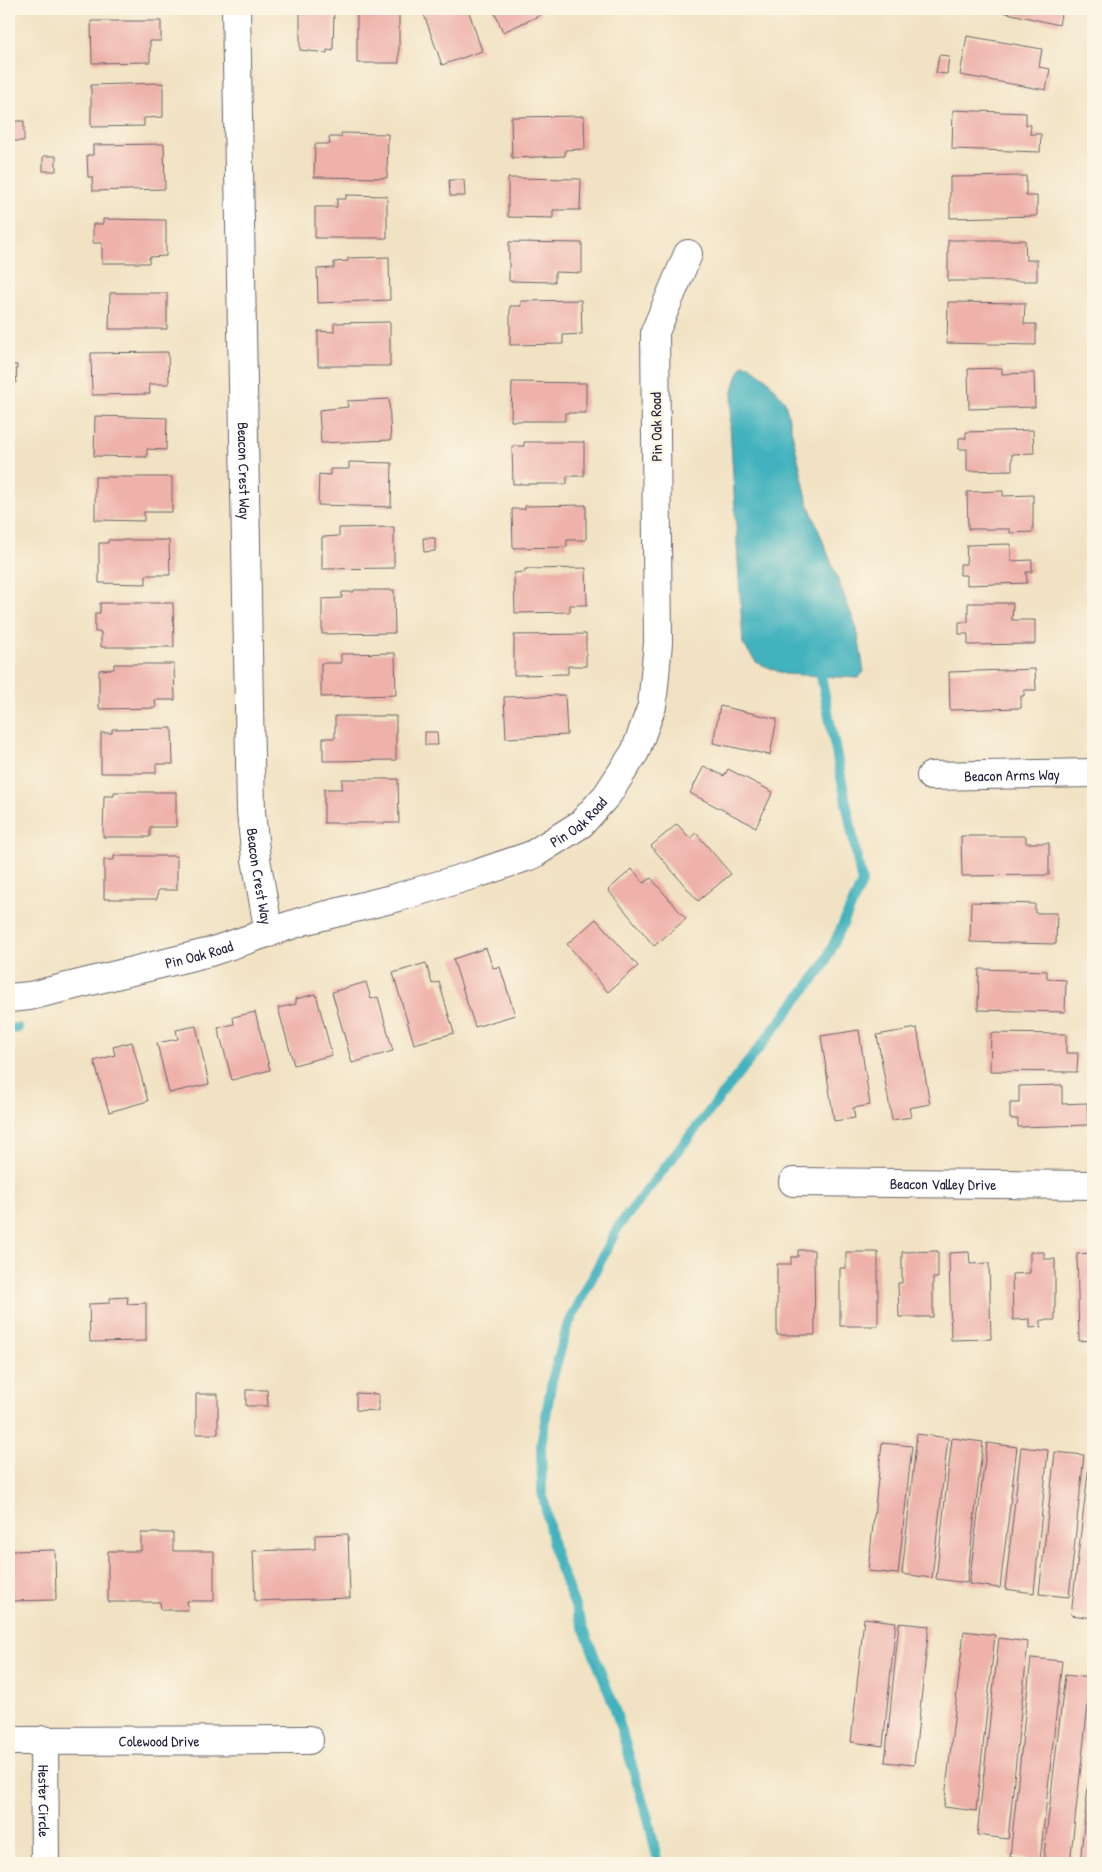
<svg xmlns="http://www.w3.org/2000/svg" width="1102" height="1872" viewBox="0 0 1102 1872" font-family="'Patrick Hand',sans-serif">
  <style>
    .water { fill: #43b2be; stroke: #326a7c }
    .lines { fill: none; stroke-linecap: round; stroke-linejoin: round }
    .stream { stroke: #43b2be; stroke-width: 10 }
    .building { fill: #eeb2ab }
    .minor-casing { stroke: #6a656b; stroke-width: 30 }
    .minor { stroke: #fff; stroke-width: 28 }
    .labels { text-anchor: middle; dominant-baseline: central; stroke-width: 5; stroke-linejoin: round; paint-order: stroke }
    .street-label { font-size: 15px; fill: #22223b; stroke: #fcf5e5 }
  </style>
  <rect width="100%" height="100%" fill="#fcf5e5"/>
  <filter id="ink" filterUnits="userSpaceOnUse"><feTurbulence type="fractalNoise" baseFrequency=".02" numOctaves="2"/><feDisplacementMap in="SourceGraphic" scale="10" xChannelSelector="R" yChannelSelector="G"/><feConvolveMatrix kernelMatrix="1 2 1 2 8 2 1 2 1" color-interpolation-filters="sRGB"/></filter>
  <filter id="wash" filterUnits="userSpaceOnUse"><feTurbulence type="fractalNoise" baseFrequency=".0096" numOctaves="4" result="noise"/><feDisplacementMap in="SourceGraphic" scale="20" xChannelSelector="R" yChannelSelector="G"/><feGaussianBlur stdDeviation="1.12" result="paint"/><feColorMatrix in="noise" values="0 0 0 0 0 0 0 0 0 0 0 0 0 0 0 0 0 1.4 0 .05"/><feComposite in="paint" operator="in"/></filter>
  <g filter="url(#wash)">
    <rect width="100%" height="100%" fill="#f1e2c3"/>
    <path class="water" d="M744,365L750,366L766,378L785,402L808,503L857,629L864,672L858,678L784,674L756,662L743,644L730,425C732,406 731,380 744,365Z"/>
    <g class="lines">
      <path class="stream" d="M9,1029L18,1028
        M658,1863L649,1822L614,1706L555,1555L542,1491L541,1445L552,1380L567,1327L618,1227L823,967L862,883L821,676"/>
    </g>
    <g id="blocks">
      <path class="building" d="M300,9H334L333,51L327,50V53L300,50Z
        M357,9H399V63H357Z
        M422,9H468L482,51L442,65Z
        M493,9H539L541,15L503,32Z
        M990,9H1062L1059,25Z
        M91,21H161V41H150V62L92,63Z
        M967,36L1042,49L1039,67L1050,69L1046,90L960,75Z
        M939,55L949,56L947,74L936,73Z
        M163,83V117L144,118V126L91,127V85Z
        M953,110L1026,113V125H1031L1030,134H1041L1040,152L952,149Z
        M584,116L585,149L565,150V156L512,158L511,117Z
        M9,121H24V141H9Z
        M341,133L388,134L387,178L314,177L315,144H330L329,137H341Z
        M164,144L165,189L93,191L92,177H88L87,155H93V145Z
        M43,156H56V171H43Z
        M1026,176V196H1037V216L950,218V177Z
        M508,178L581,179L580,210H553V218L508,217Z
        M449,180H464L465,196H450Z
        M346,195L387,196V238H315V207H337V199H346Z
        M103,219L166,220V256L149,257V263H102V243H93V224H103Z
        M948,240H1025L1026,260H1037V281H948Z
        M509,242L582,243V273L555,272V282L509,281Z
        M389,257L390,300L318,303L317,269L334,268V262L348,261V258Z
        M110,293H167V329H109Z
        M581,300L582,334L563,335V344L510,345V306H521V301Z
        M948,302L1025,303L1024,324H1036V345L947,343Z
        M390,322V366H318V331L334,332V323Z
        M168,352L169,384H149L150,394L92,395L91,353Z
        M9,364L17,365L16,383H9Z
        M1002,368V374L1034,373L1035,407L969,409L968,369Z
        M512,382L586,383V413H565V421H511Z
        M389,399L391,440L321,443L319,410L348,407L347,401Z
        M95,416L167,418L166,450L147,449V457L94,456Z
        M1033,430L1034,453L1012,454V470L967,471V449H959V438H966V432Z
        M524,442H584V476H567V484H513L512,446H524Z
        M349,462L392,463L391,507L318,505L319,474L330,475V469H349Z
        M95,477H172V512H144V521L95,520Z
        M1003,491V496L1033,495V532L1010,533V529H968L967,492Z
        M586,505V540H567V547L513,548L512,509H525V506Z
        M394,527V568L322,569V537L339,536V528Z
        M423,538H435V551L424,552Z
        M108,540H169L170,575H146V584L99,583V543H108Z
        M1011,544V561L1032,560V572H1026L1027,583L967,585V575H960V564H966L967,545Z
        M586,568L587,605H570V612L515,613L514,573L525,572V569Z
        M354,590H394L395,633L322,634V599L342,598V592H354Z
        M100,603H173L174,647H101V632H95V613H100Z
        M968,603H1013L1012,620H1035V644L968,645V634H959V622H968Z
        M586,634V666H568V674L514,675V635Z
        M395,653L396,695L321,697V663H341V654Z
        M114,664H174L175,700H155L156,708L99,709V670L114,669Z
        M1035,669L1036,690H1024V696H1021V708L950,710L949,672Z
        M565,695L567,735L506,738L504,697Z
        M720,706L777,719L770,755L713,743Z
        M335,716H396V760L323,761V738H335Z
        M172,728L173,764H156V773H101V733H112V729Z
        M425,732H437L438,745H425Z
        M704,766L724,776L728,769L773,792L756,827L690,793Z
        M342,779H398L399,823H324V789H342Z
        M114,792H176V827H150V837H103L104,796H114Z
        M677,824L690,838L696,833L731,874L698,901L651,846Z
        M961,836H1026V843H1049V875L962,876Z
        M114,856H177V890H158L157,899H104V860H114Z
        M632,869L644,883L651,878L686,919L654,946L608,890Z
        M971,902L1035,904V913H1057L1056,944L970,942Z
        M596,919L638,966L608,992L567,944Z
        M486,948L493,968L500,967L515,1015L475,1027L453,959Z
        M426,963L432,984L439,982L454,1033L414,1044L393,973Z
        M979,969L1047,971V979L1066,980L1065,1012L978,1010Z
        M366,982L371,999L378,997L393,1051L352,1063L332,992Z
        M316,994L332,1055L294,1065L278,1008L296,1004V999Z
        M255,1012L270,1070L232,1080L218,1028L234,1024L233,1017Z
        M196,1026L209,1084L169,1093L157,1043L178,1039L176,1030Z
        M917,1028L930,1104L909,1108L911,1117L892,1120L877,1035Z
        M859,1030L870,1105L853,1108L855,1118L834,1121L821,1036Z
        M991,1033L1066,1034V1053H1078L1077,1072L990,1071Z
        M132,1042L148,1101L109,1112L94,1061L115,1055L113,1047Z
        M1062,1085V1104L1087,1103L1088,1125L1018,1127V1119H1010V1103H1019V1086Z
        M798,1250H814L815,1335H777V1264H791V1257H798Z
        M938,1251V1278H933V1317H899L898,1283H902V1252Z
        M846,1252H878V1326H840V1268H846Z
        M969,1252L970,1264L989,1263L991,1339L951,1340L949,1253Z
        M1030,1252H1044V1259H1055V1320H1041V1327L1030,1328V1319L1013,1320L1012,1274L1030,1273Z
        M1093,1253V1340L1079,1341L1077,1254Z
        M128,1297L127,1304L146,1303V1341L90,1342L89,1304L110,1303V1298Z
        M246,1390H267L268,1406H246Z
        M356,1393L378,1394V1411L356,1410Z
        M196,1394H218V1434H196Z
        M917,1434L948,1438L932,1578L902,1574Z
        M952,1438L983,1442L967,1583L936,1579Z
        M882,1443L912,1446L898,1574L868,1571Z
        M987,1443L1017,1447L1000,1588L969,1584Z
        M1021,1447L1048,1450L1034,1593L1005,1589Z
        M1055,1452L1084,1455L1069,1597L1039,1594Z
        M1090,1456L1093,1457V1618L1071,1615Z
        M141,1533H173V1551H214V1601H187L188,1610H161L160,1602H108V1551H141Z
        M348,1534L350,1598L255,1601L253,1551L315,1549V1535Z
        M55,1550L56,1600L9,1601V1551Z
        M864,1618L896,1622L883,1746L851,1742Z
        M899,1623L929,1626L914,1765L885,1762Z
        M964,1631L995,1635L976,1811L944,1807Z
        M999,1638L1028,1642L1008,1839L977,1835Z
        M1031,1658L1062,1661L1040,1860L1010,1857Z
        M1065,1675L1091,1678L1070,1863H1043Z
        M1092,1749L1093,1863H1080Z"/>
    </g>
  </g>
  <g filter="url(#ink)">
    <use href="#blocks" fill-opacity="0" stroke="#6a656b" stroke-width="1"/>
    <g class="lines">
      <g class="minor-casing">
        <g id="minor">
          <path id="s1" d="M236,9L251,812L256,859L269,933"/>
          <path id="s2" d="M931,776L1093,773"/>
          <path id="s3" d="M9,998L30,996L210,952L303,921L399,897L476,874L532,855L581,824L607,795L635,752L652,706L658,643L655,332L688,254"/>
          <path id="s4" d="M793,1182L1093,1185"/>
          <path id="s5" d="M44,1740L45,1863"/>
          <path id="s6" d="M9,1741L309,1740"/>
        </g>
      </g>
      <use href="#minor" class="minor"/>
    </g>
  </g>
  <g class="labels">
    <g class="street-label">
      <text transform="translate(656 427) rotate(-91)">Pin Oak Road</text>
      <text stroke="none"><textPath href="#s1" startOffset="462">Beacon Crest Way</textPath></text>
      <text stroke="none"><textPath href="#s2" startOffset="81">Beacon Arms Way</textPath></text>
      <text stroke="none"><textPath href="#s3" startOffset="600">Pin Oak Road</textPath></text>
      <text stroke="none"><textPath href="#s1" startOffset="868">Beacon Crest Way</textPath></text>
      <text stroke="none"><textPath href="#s3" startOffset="195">Pin Oak Road</textPath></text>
      <text stroke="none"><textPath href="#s4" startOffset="150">Beacon Valley Drive</textPath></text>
      <text stroke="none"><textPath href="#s6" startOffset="150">Colewood Drive</textPath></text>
      <text stroke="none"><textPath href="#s5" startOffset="61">Hester Circle</textPath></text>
    </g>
  </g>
  <rect width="1102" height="1872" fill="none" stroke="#fcf5e5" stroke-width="30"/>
</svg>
